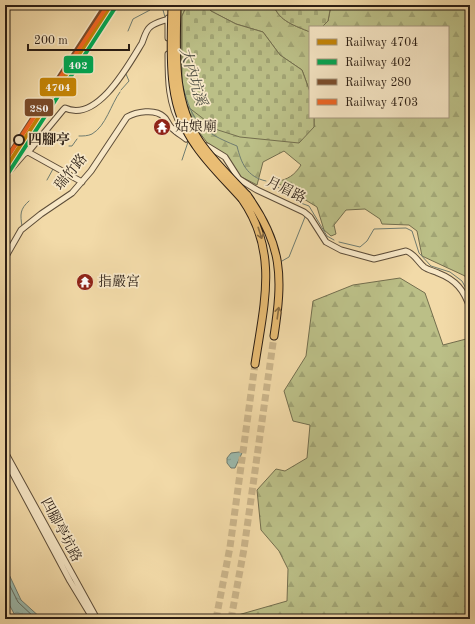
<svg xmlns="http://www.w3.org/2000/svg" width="475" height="624" viewBox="0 0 475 624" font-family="'Old Standard TT','Noto Serif TC',serif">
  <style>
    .forest { fill: url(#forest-firs); stroke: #736e4e }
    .cemetery { fill: url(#cemetery-stones); stroke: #736e4e }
    .water { fill: url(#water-ripples); stroke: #6f7c70 }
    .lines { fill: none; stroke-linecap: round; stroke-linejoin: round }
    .shore { stroke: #646c60; stroke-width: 1 }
    .stream { stroke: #6f7c70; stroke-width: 1 }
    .highway-tunnel { stroke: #cab48a; stroke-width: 7; stroke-dasharray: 7 3.5; stroke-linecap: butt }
    .minor-casing { stroke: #5d4d39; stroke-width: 7 }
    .highway-casing { stroke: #2b1e14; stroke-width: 9 }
    .minor { stroke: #f7e7c6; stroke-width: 5 }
    .highway { stroke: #e9bd74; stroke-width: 7 }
    .highway-bridge-casing { stroke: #2b1e14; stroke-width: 9; stroke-linecap: butt }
    .highway-bridge { stroke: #e9bd74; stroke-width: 7 }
    .rail-1-casing { stroke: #f7e7c6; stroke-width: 7 }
    .rail-2-casing { stroke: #f7e7c6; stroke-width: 7 }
    .rail-3-casing { stroke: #f7e7c6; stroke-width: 7 }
    .rail-4-casing { stroke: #f7e7c6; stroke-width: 7 }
    .rail-1 { stroke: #c48405; stroke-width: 4 }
    .rail-2 { stroke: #00a651; stroke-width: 4 }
    .rail-3 { stroke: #7a4b2a; stroke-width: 4 }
    .rail-4 { stroke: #f26522; stroke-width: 4 }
    .oneway { stroke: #8a6e44 }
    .stop-dot { fill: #f7e7c6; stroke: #2b1e14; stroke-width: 2 }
    .labels { text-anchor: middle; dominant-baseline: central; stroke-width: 3.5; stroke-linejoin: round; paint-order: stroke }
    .poi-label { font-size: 14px; fill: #2b1e14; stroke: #f7e7c6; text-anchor: start }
    .stop-label { font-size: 14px; font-weight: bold; fill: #2b1e14; stroke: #f7e7c6; text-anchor: start }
    .street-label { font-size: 14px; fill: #2b1e14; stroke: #f7e7c6 }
    .water-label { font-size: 15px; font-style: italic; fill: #4d4d42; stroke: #f7e7c6 }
    .line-badge { stroke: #f7e7c6; stroke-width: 1.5 }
    .badge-label { font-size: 11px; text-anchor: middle; font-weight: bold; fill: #fff }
  </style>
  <defs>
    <pattern id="forest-firs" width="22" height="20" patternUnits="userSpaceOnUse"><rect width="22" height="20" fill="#bbbf87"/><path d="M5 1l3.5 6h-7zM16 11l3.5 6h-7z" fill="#a1a474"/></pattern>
    <pattern id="cemetery-stones" width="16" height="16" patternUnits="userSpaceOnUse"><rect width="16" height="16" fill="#bbbf87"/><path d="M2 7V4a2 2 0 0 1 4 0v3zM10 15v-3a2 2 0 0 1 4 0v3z" fill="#a1a474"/></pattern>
    <pattern id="water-ripples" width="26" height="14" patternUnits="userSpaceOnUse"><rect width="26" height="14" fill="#9cbaad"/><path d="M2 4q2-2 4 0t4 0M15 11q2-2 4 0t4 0" fill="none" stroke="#879f94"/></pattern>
  </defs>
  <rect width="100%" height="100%" fill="#f2daa8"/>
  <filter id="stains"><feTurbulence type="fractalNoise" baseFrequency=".005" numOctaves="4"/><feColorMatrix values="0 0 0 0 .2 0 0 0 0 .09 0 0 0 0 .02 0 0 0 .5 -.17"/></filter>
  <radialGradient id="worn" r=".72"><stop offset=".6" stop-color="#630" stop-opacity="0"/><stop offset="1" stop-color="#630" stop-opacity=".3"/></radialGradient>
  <path class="forest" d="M181,5H187L182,16V81L314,127V117H448V27H322L328,21L331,5H470V288L465,276L422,256L417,231L409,225L382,224L380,219L365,209L346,210L334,225L336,234L331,236L324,230L317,207L276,182C288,179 294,176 301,165L284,151L263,162L257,185L236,174L227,157L209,145L196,128L187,110L181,77Z
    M206,5H274C278,21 296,26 310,32V92L302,70L280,55L263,32L236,24L211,11Z
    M400,278L425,293L443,345L470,338V619H231V617L287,601L288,569L279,551L261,530L257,490L276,469L285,471L307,458L310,425L293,421L284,391L306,356L313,301L353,285Z"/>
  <path class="cemetery" d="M187,5H206L211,11L236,24L263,32L280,55L302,70L310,92V117H314V127L299,143L240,137L218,130L188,107L184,99L182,81V16Z
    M274,5H331L328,21L322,27H310V32C296,26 278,21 274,5Z"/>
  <path class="water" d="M239,452L242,453L235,468H231L227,463V458L231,453Z
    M5,566L21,600L42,619H17L5,597Z"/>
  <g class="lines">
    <path class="shore" d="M5,576L18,602L36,619"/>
    <path class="stream" d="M158,5L163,10L165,17
      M128,31L133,19L150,10V5
      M183,86C192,123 202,132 237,146C241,163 247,177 266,181
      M121,90L129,81L126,74
      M79,136C83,136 88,136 92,134C106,126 111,104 120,92
      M69,146H72L77,139
      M182,160L188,142
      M47,180L53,169
      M271,182L298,202L309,206L327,236L334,240
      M22,226C20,214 20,209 29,201
      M339,242L360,247L367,241L374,229L406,228L412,231L419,253L431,266L450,272L462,281L470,296
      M282,261L289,257L305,217"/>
    <path class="highway-tunnel" d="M216,619L230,547L255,364
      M231,619L244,549L274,336"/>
    <g class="minor-casing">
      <path id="minor" d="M5,8L11,5
        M168,38V18
        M168,54C168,79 168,105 182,127
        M207,146L225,157L239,179L257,190L304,212L310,217L326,242L341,250L374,259L406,251C415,254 417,261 424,267C428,270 434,271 438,273C456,280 464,290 470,308
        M28,152L82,182
        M5,176L24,154L29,151L63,110L65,108C97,123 128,66 142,43C144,38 146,30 150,27C154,23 163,21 168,19
        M5,258L21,230L41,214L72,193L91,171L127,117C136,112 155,108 164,117C167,119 168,124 171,127C175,132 181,135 186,139
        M5,452L97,619
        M5,459L70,581L93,619"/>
    </g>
    <g class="highway-casing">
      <path id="highway" d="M247,195C283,245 283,277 274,336
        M242,199C279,252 264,304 255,364"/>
    </g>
    <use href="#minor" class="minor"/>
    <use href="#highway" class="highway"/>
    <g class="highway-bridge-casing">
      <path id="highway-bridge" d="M172,5C171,53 166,105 196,146C209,165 227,182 242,199
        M177,5C176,52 172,101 200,142C213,161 231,178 247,195"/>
    </g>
    <use href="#highway-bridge" class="highway-bridge"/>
    <g class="rail-1-casing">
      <path id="rail-1" d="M5,169L111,5"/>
    </g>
    <g class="rail-2-casing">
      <path id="rail-2" d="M9,172L115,8"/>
    </g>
    <g class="rail-3-casing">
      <path id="rail-3" d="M5,160L105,5"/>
    </g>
    <g class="rail-4-casing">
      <path id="rail-4" d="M5,161L108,5"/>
    </g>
    <use href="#rail-1" class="rail-1"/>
    <use href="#rail-2" class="rail-2"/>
    <use href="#rail-3" class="rail-3"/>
    <use href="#rail-4" class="rail-4"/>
  </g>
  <defs><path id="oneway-shaft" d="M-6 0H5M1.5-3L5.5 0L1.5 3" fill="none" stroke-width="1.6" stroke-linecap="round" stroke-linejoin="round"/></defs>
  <g class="oneway">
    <use href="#oneway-shaft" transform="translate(260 233) rotate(72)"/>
    <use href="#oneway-shaft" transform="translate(278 313) rotate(-82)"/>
  </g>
  <defs>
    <g id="temple-disc" transform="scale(0.9)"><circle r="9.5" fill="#8f2418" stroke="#f7e7c6"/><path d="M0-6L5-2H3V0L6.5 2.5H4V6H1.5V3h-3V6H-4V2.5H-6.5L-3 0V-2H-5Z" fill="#fff"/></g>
  </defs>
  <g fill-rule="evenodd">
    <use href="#temple-disc" x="162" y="127"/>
    <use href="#temple-disc" x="85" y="282"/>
  </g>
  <circle class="stop-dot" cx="19" cy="140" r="5"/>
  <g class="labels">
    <g class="poi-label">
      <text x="175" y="127">姑娘廟</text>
      <text x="98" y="282">指嚴宮</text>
    </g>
    <g class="stop-label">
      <text x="28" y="140">四腳亭</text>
    </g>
    <g class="street-label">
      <text transform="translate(71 172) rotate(-50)">瑞竹路</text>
      <text transform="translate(286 190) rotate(26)">月眉路</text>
      <text transform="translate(61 530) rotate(62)">四腳亭坑路</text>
    </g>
    <g class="water-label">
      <text transform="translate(192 77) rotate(73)">大內坑溪</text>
    </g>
  </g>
  <g class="line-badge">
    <rect x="63" y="55" width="31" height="19" rx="4" fill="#00a651"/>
    <rect x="39" y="77" width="38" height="20" rx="4" fill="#c48405"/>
    <rect x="24" y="98" width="30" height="19" rx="4" fill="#7a4b2a"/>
  </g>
  <g class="badge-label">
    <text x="78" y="69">402</text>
    <text x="58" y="91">4704</text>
    <text x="39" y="112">280</text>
  </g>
  <rect width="475" height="624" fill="none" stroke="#f2daa8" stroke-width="20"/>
  <rect x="6" y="6" width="463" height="612" fill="none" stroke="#2b1e14" stroke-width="2"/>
  <rect x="10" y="10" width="455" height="604" fill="none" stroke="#2b1e14"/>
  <rect x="309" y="26" width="140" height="92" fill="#f7e7c6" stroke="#a5977f"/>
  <rect x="317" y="39" width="20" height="6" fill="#c48405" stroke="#a5977f"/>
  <text x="345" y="46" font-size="12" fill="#2b1e14">Railway 4704</text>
  <rect x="317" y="59" width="20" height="6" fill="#00a651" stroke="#a5977f"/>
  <text x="345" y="66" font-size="12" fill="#2b1e14">Railway 402</text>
  <rect x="317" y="79" width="20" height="6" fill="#7a4b2a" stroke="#a5977f"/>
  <text x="345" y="86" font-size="12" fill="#2b1e14">Railway 280</text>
  <rect x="317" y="99" width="20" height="6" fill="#f26522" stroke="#a5977f"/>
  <text x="345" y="106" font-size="12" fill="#2b1e14">Railway 4703</text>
  <path d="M28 44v6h101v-6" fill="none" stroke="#2b1e14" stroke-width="2"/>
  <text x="34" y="44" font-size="12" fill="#2b1e14" stroke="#f7e7c6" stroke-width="3" paint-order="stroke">200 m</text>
  <rect width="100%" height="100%" filter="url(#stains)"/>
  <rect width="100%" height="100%" fill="url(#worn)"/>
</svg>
